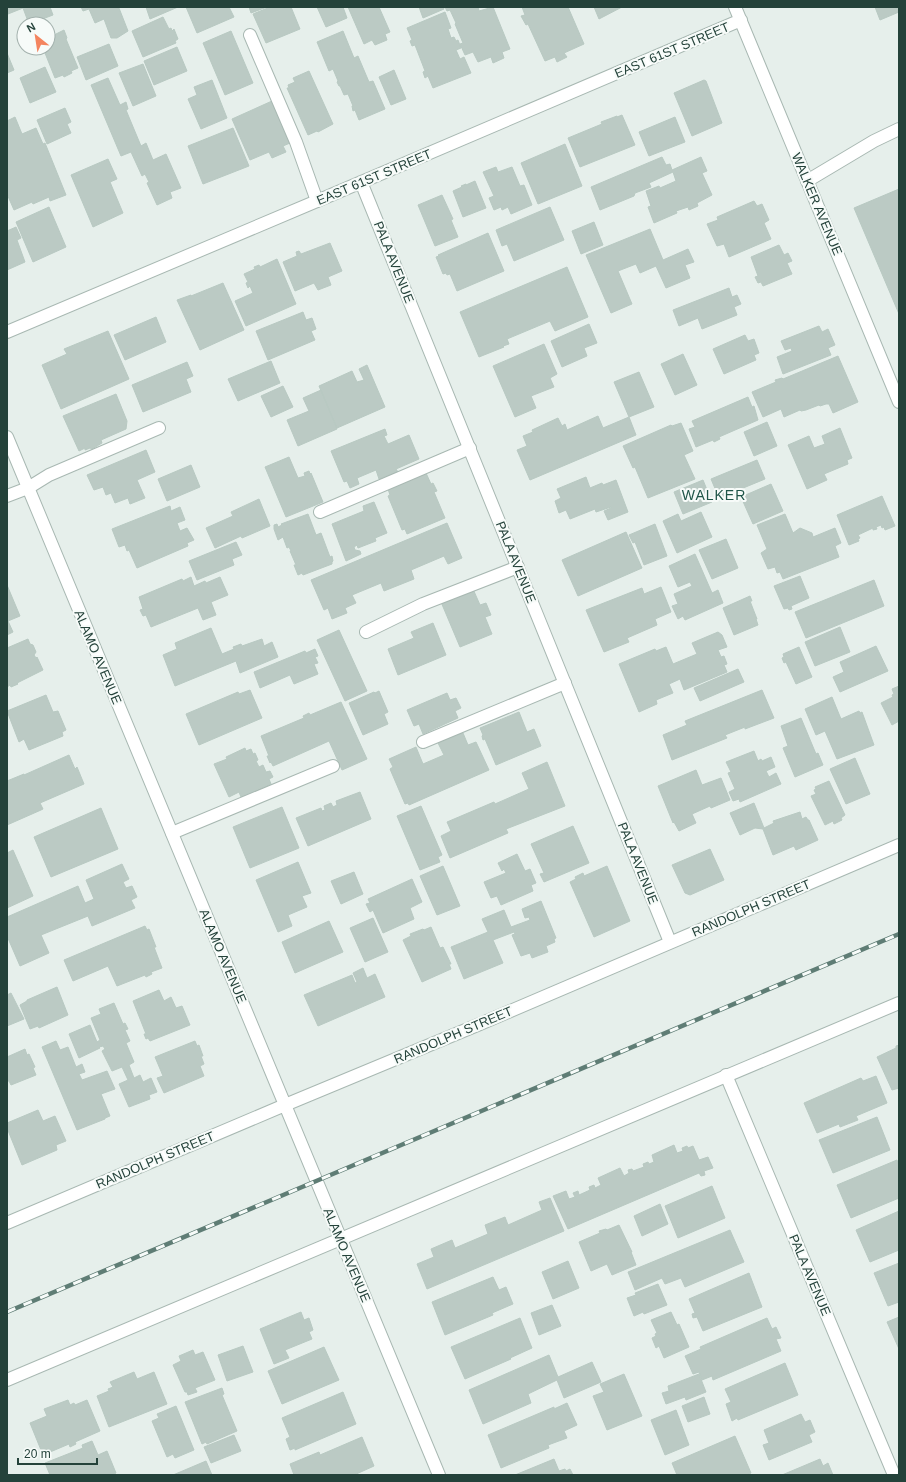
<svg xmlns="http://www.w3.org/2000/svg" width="906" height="1482" viewBox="0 0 906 1482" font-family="Helvetica,sans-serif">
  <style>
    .building { fill: #bbcac4; stroke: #b8c9c2 }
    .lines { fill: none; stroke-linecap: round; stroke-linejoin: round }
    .service-casing { stroke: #a8b8b2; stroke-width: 14 }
    .minor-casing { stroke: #a8b8b2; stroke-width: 14 }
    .tertiary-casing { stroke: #a8b8b2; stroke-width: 14 }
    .service { stroke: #fff; stroke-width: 12 }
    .minor { stroke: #fff; stroke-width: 12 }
    .tertiary { stroke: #fff; stroke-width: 12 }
    .rail-casing { stroke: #5f7d75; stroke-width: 4.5 }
    .rail { stroke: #f7fbf9; stroke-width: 3; stroke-dasharray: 9; stroke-linecap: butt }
    .labels { text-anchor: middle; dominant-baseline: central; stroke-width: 4; stroke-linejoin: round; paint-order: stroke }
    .street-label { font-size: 13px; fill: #24423a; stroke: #f7fbf9 }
    .neighbourhood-label { font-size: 14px; letter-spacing: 1px; fill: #1f5548; stroke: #f7fbf9 }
  </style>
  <rect width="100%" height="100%" fill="#e6efeb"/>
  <path class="building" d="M7,7H50L53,15L29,24L23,8L8,14Z
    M81,7L119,8L128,31L117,38H111L104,19L95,23L89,9L83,11Z
    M146,7H178L150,19Z
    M186,7H229L234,17L197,33Z
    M249,7H267L251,13Z
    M270,7H291L300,29L266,43L253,14Z
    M317,7H343L347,18L326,27Z
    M348,7H379L390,32L385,34L387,40L375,45L372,40L364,44Z
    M419,7H443L444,9L423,18Z
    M445,7H478L479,11L493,7L510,49L502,52L504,58L493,63L491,57L478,62L473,52L465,55L460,44L463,43L455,24L456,23L450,10L447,11Z
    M522,7H568L584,44L564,53L567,57L557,62L555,57L545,61L528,24L526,25L521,16L525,15Z
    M594,7H622L599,19Z
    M875,7H899V12L880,20Z
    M445,12L451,28L448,29L451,38L454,37L456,41L458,40L461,48L456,50L460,59L464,57L471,73L433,88L428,76L425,78L423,72L425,71L415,45L412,46L410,41L412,40L407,28Z
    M163,17L169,29L171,28L172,31L174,29L178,39L175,41L176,43L143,57L132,31Z
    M64,30L67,38L66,39L78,68L71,71L72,73L64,77L63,75L55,78L43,48H41H48V38Z
    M231,31L253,83L225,95L203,43Z
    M343,31L354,58L358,56L369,82L373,81L385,109L359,120L355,110L353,111L352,106H353L348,94L344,95L340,86H339L337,82L338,81L333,69L329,71L317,42Z
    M109,44L118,66L86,80L77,57Z
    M177,47L187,71L154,85L144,61Z
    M7,53L14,70L7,73Z
    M143,64L156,96L133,106L119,73Z
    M45,67L56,92L30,103L20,78Z
    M394,70L406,99L391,105L379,77Z
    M309,71L333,124L318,132L317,131L308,135L287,88H289L288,85L295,82L293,78Z
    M108,78L120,105L126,102L128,109L126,110L141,146L146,143L153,160L166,154L181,188L170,192L172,198L157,205L147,183L149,182L145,174L142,176L131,152L121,156L91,85Z
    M212,80L227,118L201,129L188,99L197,95L194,87Z
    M704,80L706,81L722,123L692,136L674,93Z
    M272,101L290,143L283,146L286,152L272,158L269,152L250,160L232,119Z
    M65,108L71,122L67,124L71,133L47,144L37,120Z
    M622,115L635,145L580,167L568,138L602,124L601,122L617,116V117Z
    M15,117L22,134L36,128L43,144L45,143L66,195L50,201L49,197L33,204L32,202L14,210L7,194V121Z
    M675,117L685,142L649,156L639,132Z
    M233,128L249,166L203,184L188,146Z
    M565,144L582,186L538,204L521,163Z
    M662,157L666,165L670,164L672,170L701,157L707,171L702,173L712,195L697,203L698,206L689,210L688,207L676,211L677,213L654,223L648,207L651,206L646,191L659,186L660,188L676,181L673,172L649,183L651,187L635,193L634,196L600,210L591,187Z
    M108,159L117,179L110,182L123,213L93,227L71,175Z
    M496,167L498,172L512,167L520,186L524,185L532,205L511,214L508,207L502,210L501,207L494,210L489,198L494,196L483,172Z
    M475,181L486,208L463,217L453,191L462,187L461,186L466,184V185Z
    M899,189V314L854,208Z
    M442,195L453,219L451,220L458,237L435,246L418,205Z
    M754,201L757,206L762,204L769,220L764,223L771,239L729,257L724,244L717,246L707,224L718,220L717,217Z
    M49,207L66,247L33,262L16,222Z
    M550,207L564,240L514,261L507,244L502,246L496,230Z
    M594,222L603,245L581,254L572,231Z
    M16,227L21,238L17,240L25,262L7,270V231Z
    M650,229L663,260L688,249L694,262L685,265L690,278L666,288L656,266L640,273L636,264L618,271L632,304L611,313L586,255Z
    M488,233L504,271L457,291L450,274L447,275L446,273L443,274L436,257L439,256L438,255Z
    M330,243L342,271L328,277L331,285L318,290L314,283L295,291L283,262L297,256L296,252L299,251L301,254Z
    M779,245L784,255L788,253L792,261L787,263L792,274L763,286L761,282L758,283L755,277L758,276L751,257Z
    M277,259L296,304L246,326L235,301L253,293L250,286L248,288L246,283L248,282L244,274L255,269L254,267L259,265L260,267Z
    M567,267L588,317L555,331L550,321L507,339L509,344L503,346L504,347L479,357L460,312Z
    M223,283L244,330L200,350L177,300L191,295V296Z
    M729,288L732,297L737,295L741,304L734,307L737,315L702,329L698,318L679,326L673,310Z
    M303,312L306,320L312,318L316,329L311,331L315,340L268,360L256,331Z
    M156,317L166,342L125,360L114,335Z
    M589,324L597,343L584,348L587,356L562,367L551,341Z
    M819,326L822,332L828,329L835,345L828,348L831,355L783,374L777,357L792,351L791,348L785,350L781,341Z
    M108,331L129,379L61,409L42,365L67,354L64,349Z
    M745,335L748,341L754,339L759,353L754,355L756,360L724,374L713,349Z
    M544,344L557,374L550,378L554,387L531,396L536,408L515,417L493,366Z
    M683,354L697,385L675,395L661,364Z
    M838,356L858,402L833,413L829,404H826L820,406L819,405L806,410L801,411L800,410L784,417L781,409L763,417L752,392L776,382L775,380L782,378L783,379Z
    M271,361L280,383L238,401L228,379Z
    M187,362L193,376L186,379L191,392L143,412L132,385Z
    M367,365L385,407L337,428L319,386L352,371L357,382L364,380L359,369Z
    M639,372L654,407L629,417L614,382Z
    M283,386L293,407L271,417L261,396Z
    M321,390L337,429L298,446L287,420L309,411L303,398Z
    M116,394L127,421L126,429L101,440L102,443L92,449L90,448L85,450V448L79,451L63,416Z
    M748,397L752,407L754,406L758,420L719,437L720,439L714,442L713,440L696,447L689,429L695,427L692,421Z
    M598,416L603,428L629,417L636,435L530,480L517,450L527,446L523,436L533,432L532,430L558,418L562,426L565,424L567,430Z
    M767,422L777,446L754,456L744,432Z
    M681,423L693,451L684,455L695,479L648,498L635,467L633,468L623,446L671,425L672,426Z
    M840,428L852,458L847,460L848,464L824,474L827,480L807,489L788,445L809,436L814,448L825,444L822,436Z
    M385,429L387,435L384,436L388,444L409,435L419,459L396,469L398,472L379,479L376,470L357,478L359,484L350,488L347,481L344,482L331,451Z
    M146,450L155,472L137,480L145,498L130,504L128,498L115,503L111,493L106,495L103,487L94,490L87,475Z
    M289,457L298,478L305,476L304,473L309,471L310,474L311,473L323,502L286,517L265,467Z
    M757,460L765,479L719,498L711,479Z
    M191,465L200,487L167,501L158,479Z
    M426,473L431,484L433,483L437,491L434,492L445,518L407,534L405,529L402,530L388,496L390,495L388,489Z
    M586,477L590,488L602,483L603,485L616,480L628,512L608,520L604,511L611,508V507L596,512L595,509L570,519L566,510L559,513L555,501L561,498L557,489Z
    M703,480L712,502L683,514L674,492Z
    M771,484L783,511L753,524L741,497Z
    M882,496L895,526L885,530L884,527L882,528L881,525L876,527L877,529L873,530V528L858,535L860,538L858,539L859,541L849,545L837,515Z
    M259,499L270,526L242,538L241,536L215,548L206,528L233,516L231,512Z
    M374,502L387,533L375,538L376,541L358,548L357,545L354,547L355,550L360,551L361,554L346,561L332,524L364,511L363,506Z
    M170,506L171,511L180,507L185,520L177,523L180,531L187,528L194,540L187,543L188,546L137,568L129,550L127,551L125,545L119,547L112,529Z
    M701,512L712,537L677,553L663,521L678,514L681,521Z
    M308,514L316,535L321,533L330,557L332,556L333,561L332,562V564L303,575L302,573L298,575L294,565H296L290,551H291L289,547L287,548L283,537L278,540L274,529V525L277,524L278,527L282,525L281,524Z
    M785,514L793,533L800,528L812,533L813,537L835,528L841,543L835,546L839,557L783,579L780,572L777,573L775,567L768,569L761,553L767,549L757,525Z
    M447,523L462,558L448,564L444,556L411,570L414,579L384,591L381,583L352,595L356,603L345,608L347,613L332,619L328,608L324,610L311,580Z
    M655,524L667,556L644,565L635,542L633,543L629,535Z
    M626,532L642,568L578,596L562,560Z
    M726,539L738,568L712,579L699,550Z
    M236,542L242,555L232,559L234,565L197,580L189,561Z
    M695,554L712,593L718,590L723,603L685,620L683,616L678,619L672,606L678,604L674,594L692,586L690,582L678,587L669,566Z
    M800,576L809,598L791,606L792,609L789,610L788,608L784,609L774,586Z
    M191,577L194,586L205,581L206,583L220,577L228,595L211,602L216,615L203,620L198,608L151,627L146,615L143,616L140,610L143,609L139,597L182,579L183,581Z
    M874,580L884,606L806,638L795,612Z
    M7,585L20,616L8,621L13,632L7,635Z
    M661,587L671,612L655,619L657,625L627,638L629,642L604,652L586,610L642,588L644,594Z
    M473,589L480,605L486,603L491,615L485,617L492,634L460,647L441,602Z
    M750,596L752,601H750L757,619H756L758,625L734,635L723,608Z
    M433,623L446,655L398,675L388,649L414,638L411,632Z
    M840,627L850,652L815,666L805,642Z
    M211,628L222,654L234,649L233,647L241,644L242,646L262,639L264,646L272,642L278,657L240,673L236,661L175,686L163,655L177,649L175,643Z
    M339,630L367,691L345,701L317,640Z
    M718,632L722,635L727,647L718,650L721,657L724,656L727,664L724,665L727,672L684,690L680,679L669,684L673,693L656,700L657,704L639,712L619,664L655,649L656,651L666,647L673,664L697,654L692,643Z
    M28,639L30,644L33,645L36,652L34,655L36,658L37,657L43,670L17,683L18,684L11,687L10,685L7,687V648Z
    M876,646L888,671L840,692L833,677L844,672L840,662Z
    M799,647L812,677L796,684L786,662L784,663L782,658L784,657L783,654Z
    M315,649L318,656L315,657L318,663L314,664L318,674L294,684L290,675L260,688L254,672L305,651L306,653Z
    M738,669L744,682L700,701L694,688Z
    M899,686V721L892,725L881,703L893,697L892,695L894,694L892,689Z
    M250,690L262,718L199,745L186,714L238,692L239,694Z
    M762,690L774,718L745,729V727L725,735L727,738L672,760L663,735L687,725L685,721Z
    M379,691L388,712L384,714L388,724L363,735L349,703L374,692L375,693Z
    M447,693L450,700L456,698L461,708L455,711L458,718L423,734L419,724L414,726L407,710Z
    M46,695L53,712L58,711L66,730L62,732L63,736L29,750L24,739L19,742L7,711Z
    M832,697L841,719L859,711L860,713L862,712L874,745L837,759L825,731L816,735L805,709Z
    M341,702L367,759L342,770L329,741L273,766L271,762L270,763L267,756H269L261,736L304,718L303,716L309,713L310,715Z
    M519,712L527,732L534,729L541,746L496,765L485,739L483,740L482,736L483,735L480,728Z
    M801,718L816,754L818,753L823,765L795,777L783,748L788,746L781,726Z
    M463,733L468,745L476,742L489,770L409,805L408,803L405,804L390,769L393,767L389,759L416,747L423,764L444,755L438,743Z
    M245,748L246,751L251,749L253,754L255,753L258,760L256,761L259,767L263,765L266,772L270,771L273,777L269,779L271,784L241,797L239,792L229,797L214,764L227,759L226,757Z
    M754,751L758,761L761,759L762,761L771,757L775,767L766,771L769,777L776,773L781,784L740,802L739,799L733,801L729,792L735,789L728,773L731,772L726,762Z
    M69,755L75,769L77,767L84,784L40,803L43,809L41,810L7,825V781L24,774V775Z
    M855,758L870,794L846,804L830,769Z
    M547,762L565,806L506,829L508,833L450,858L441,836L451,831L447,822L494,802L495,804L529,789L522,773Z
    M696,770L702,785L721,778L730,800L711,808L710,806L692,814L696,823L679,831L674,822L673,823L658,786Z
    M829,781L845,815L841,818L842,820L834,824L833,821L825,825L811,796L816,794L814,790L816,789L815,787Z
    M360,792L371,819L308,846L296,818L321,808L322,811L325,810L324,806L331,803L333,807L337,805L336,801Z
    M754,803L764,828L774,823L773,821L800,812L802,819L806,817L808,820H809L818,840L796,850L794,846L773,855L763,829L755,828L740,835L730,813Z
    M421,806L442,855L438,857L440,862L420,870L397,816Z
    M282,807L299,848L250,868L233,827Z
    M101,808L118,849L51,877L34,837Z
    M573,826L589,863L544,882L540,874L544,873L531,844Z
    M710,849L724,880L690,895L685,893L672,865Z
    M13,850L33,896L7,908V853Z
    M517,854L525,871L530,869L536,883L531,885L533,891L501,905L497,896L491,898L484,882L506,873L504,869L502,871L498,863Z
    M298,862L311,893L302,896L307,907L288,915L292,926L278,932L256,880Z
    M122,864L129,879L123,882L126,888L132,886L137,897L131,900L135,908L92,926L88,916L41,935L49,953L20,966L7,936V917L78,886L85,903L94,899L86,880Z
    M443,866L460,906L437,915L420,876Z
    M607,866L630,921L594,937L570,882L576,879L575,877L583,873L584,876Z
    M354,872L363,894L341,904L331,881Z
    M412,879L422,902L410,908L414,919L383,933L373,910L370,912L366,904L370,903L368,899Z
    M541,901L556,938L554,939L555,942L546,946L548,952L532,958L530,953L521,956L512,935L515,934L514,932L493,940L503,963L464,979L451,947L488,932L482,919L504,910L511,927L530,920L529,917L525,918L522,909Z
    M373,918L388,952L365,962L350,928Z
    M329,921L343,952L295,973L282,942Z
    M145,926L147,930L149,929L156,947H154L162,968L151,972L152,974L146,977L145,975L117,986L108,966L73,981L64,960Z
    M431,927L440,948L443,947L451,964H449L451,969L422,982L403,940L411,936L410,934L423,929L424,930Z
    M363,968L367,978L375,974L385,997L318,1026L304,995L352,975L355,983L357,982L353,973Z
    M57,987L68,1015L39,1028L38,1026L30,1029L20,1005L27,1001V1000Z
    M159,990L164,1001L171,997L176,1008L182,1006L190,1025L150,1041L148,1038L146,1039L144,1034H146L133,1001Z
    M11,993L24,1019L7,1026V995Z
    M114,1003L123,1024L125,1023L128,1029L125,1030L130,1041L126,1043L134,1062L129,1065L134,1078L140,1075L143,1082L151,1078L157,1092L149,1095L150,1099L129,1107L119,1084L128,1080L122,1067L112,1071L102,1051L105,1049L103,1046L99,1047L100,1048L79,1058L69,1034L90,1025L97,1042L100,1040L91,1018L101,1014L99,1009Z
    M56,1041L60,1050L68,1047L76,1067L82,1064L85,1072L79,1074L82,1080L107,1071L115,1089L101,1094L110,1116L105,1118V1119L77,1130L42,1047Z
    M195,1041L197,1046L199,1045L203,1056H201L204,1064L200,1066L204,1076L164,1093L157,1078L163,1076L155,1057Z
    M899,1045V1088L892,1090L877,1057L896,1048V1046Z
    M25,1049L27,1055L29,1054L35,1067L33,1068L36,1075L11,1085L9,1081H7V1057Z
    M876,1076L887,1103L856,1116L858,1120L840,1127L839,1124L817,1133L804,1103L861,1078L863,1081Z
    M38,1110L43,1121L55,1116L66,1141L56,1145L57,1150L22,1165L7,1128V1123Z
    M877,1117L890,1150L833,1173L819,1140Z
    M674,1145L677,1153L683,1151L682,1148L687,1146L688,1148L693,1146L699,1160L708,1157L713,1168L704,1171L705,1175L701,1176L699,1173L568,1229L553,1196L566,1191L569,1199L575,1197L573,1193L578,1191L579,1195L590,1190L589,1187L594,1185L595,1188L601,1185L598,1178L620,1168L624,1176L629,1173L628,1170L632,1169L633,1171L644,1167L643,1164L648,1162L649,1164L654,1162L652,1155Z
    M897,1160L899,1165V1198L851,1218L837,1185Z
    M712,1186L725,1218L678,1238L665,1206Z
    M550,1198L564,1231L427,1289L417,1264L434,1257L431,1249L452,1240L455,1248L488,1234L485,1225L505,1217L508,1225L542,1210L539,1202Z
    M660,1204L668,1224L642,1236L634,1216Z
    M899,1211V1250L870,1262L856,1230Z
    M619,1225L632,1252H631L636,1265L612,1275L607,1264L591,1271L579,1242L600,1233L599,1231L606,1229L607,1230Z
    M730,1230L744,1262L685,1287L681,1278L665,1284L662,1278L635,1290L628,1272Z
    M568,1261L579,1288L553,1299L542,1272Z
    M899,1263V1302L888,1306L874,1273Z
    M749,1273L762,1307L703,1331L697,1317L693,1318L692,1314L695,1313L689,1299Z
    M493,1277L499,1290L506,1287L513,1304L492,1313L493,1315L445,1335L432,1302Z
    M658,1284L667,1305L644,1314L643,1312L634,1316L627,1298L636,1295L635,1293Z
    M552,1305L561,1326L539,1335L531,1313Z
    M301,1312L304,1320L309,1318L313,1330L309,1332L312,1339L285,1350L289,1358L274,1364L260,1329Z
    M671,1312L677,1325L679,1324L689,1347L664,1358L659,1346L656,1348L652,1338L656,1336L655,1334L657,1333L651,1320Z
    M899,1317V1349L887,1322Z
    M520,1318L532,1348L510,1358L511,1359L465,1379L451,1347Z
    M767,1318L772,1329L776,1327L781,1338L776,1339L781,1351L713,1380L712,1376L702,1380L699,1372L693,1374L685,1356L701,1349L700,1347Z
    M243,1346L253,1372L227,1381L218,1355Z
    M324,1347L339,1380L282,1404L268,1371Z
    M193,1350L195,1355L203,1352L215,1380L195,1388L197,1392L188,1395L187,1392H185L173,1365L181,1361L179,1356Z
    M549,1355L558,1377L592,1362L601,1382L564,1398L557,1380L528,1394L531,1403L483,1424L469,1390Z
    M785,1363L798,1395L738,1420L737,1418L732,1421L726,1404L731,1402L725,1389Z
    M134,1372L137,1379L154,1372L167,1404L109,1427L97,1396L109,1391L108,1389L113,1387L110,1382Z
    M624,1374L642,1416L607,1430L593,1396L604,1392L600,1384Z
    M699,1374L706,1392L686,1400L685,1397L666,1404L662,1393L669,1391L668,1386Z
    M222,1388L224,1394L222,1395L237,1431L207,1444L206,1442L202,1444L185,1402Z
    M343,1392L356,1424L295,1450V1448L290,1450L286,1439L290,1437L282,1418Z
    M704,1397L710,1414L688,1422L682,1406Z
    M68,1400L70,1405L74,1403L75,1405L87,1400L100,1431L75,1442L76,1444L70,1447L69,1444L43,1455L30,1423L47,1416L44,1409Z
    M567,1403L577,1425L564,1431L567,1438L548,1445L549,1448L501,1468L488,1435L554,1407V1409Z
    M176,1406L194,1450L175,1458L173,1454L167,1457L152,1421L159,1418L157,1414Z
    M676,1410L689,1445L665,1455L651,1420Z
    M801,1414L805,1422L810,1420L815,1432L809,1435L812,1442L769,1460L763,1445L769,1443L764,1430Z
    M234,1435L241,1451L211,1463L204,1447Z
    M735,1436L751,1473L747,1475H677L672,1463Z
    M362,1437L374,1466L354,1475H294L290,1464L319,1452L320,1455Z
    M92,1441L98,1455L107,1451L116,1473L112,1475H50L45,1463L83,1448L82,1445Z
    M554,1459L559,1471L565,1469L566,1471L570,1469L573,1475H515Z
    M820,1459L823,1466L828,1463L833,1475H782Z
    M206,1461L212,1475H173Z"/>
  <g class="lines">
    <g class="service-casing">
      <path id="service" d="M250,35L296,142L317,201
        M807,181L874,141L899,129
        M7,496L28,488L49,475L159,428
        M320,512L470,448
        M366,632L423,604L518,567
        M423,742L565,683
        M172,833L333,766"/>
    </g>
    <g class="minor-casing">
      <path id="minor" d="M735,7L899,402
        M361,182L670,942
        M7,332L317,201L741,20
        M726,1075L894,1475"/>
    </g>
    <g class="tertiary-casing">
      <path id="tertiary" d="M7,437L439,1475
        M7,1223L285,1105L480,1024L899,845
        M7,1380L899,1003"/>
    </g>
    <use href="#service" class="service"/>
    <use href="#minor" class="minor"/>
    <use href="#tertiary" class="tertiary"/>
    <g class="rail-casing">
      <path id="rail" d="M7,1312L899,934"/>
    </g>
    <use href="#rail" class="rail"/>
  </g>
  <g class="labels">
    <g class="street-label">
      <text transform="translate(672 50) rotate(-23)">EAST 61ST STREET</text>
      <text transform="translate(374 177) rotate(-23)">EAST 61ST STREET</text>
      <text transform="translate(817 204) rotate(67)">WALKER AVENUE</text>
      <text transform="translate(394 262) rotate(68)">PALA AVENUE</text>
      <text transform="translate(516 562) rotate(68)">PALA AVENUE</text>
      <text transform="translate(98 657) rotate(67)">ALAMO AVENUE</text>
      <text transform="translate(638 863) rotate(68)">PALA AVENUE</text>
      <text transform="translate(751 908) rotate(-23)">RANDOLPH STREET</text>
      <text transform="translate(223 956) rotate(67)">ALAMO AVENUE</text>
      <text transform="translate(453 1035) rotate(-23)">RANDOLPH STREET</text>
      <text transform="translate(155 1160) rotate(-23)">RANDOLPH STREET</text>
      <text transform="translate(347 1255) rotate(67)">ALAMO AVENUE</text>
      <text transform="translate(810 1275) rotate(67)">PALA AVENUE</text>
    </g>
    <g class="neighbourhood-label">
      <text x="714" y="495">WALKER</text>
    </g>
  </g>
  <rect width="906" height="1482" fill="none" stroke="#24423a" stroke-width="16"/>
  <g transform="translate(36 36) rotate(330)"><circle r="19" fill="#f7fbf9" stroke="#a3b1ad"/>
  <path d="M0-3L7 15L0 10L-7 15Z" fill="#f4845f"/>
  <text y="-6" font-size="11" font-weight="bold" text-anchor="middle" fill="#24423a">N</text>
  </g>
  <path d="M18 1458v6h79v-6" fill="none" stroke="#24423a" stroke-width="2"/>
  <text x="24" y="1458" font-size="12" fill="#24423a" stroke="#f7fbf9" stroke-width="3" paint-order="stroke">20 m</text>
</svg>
